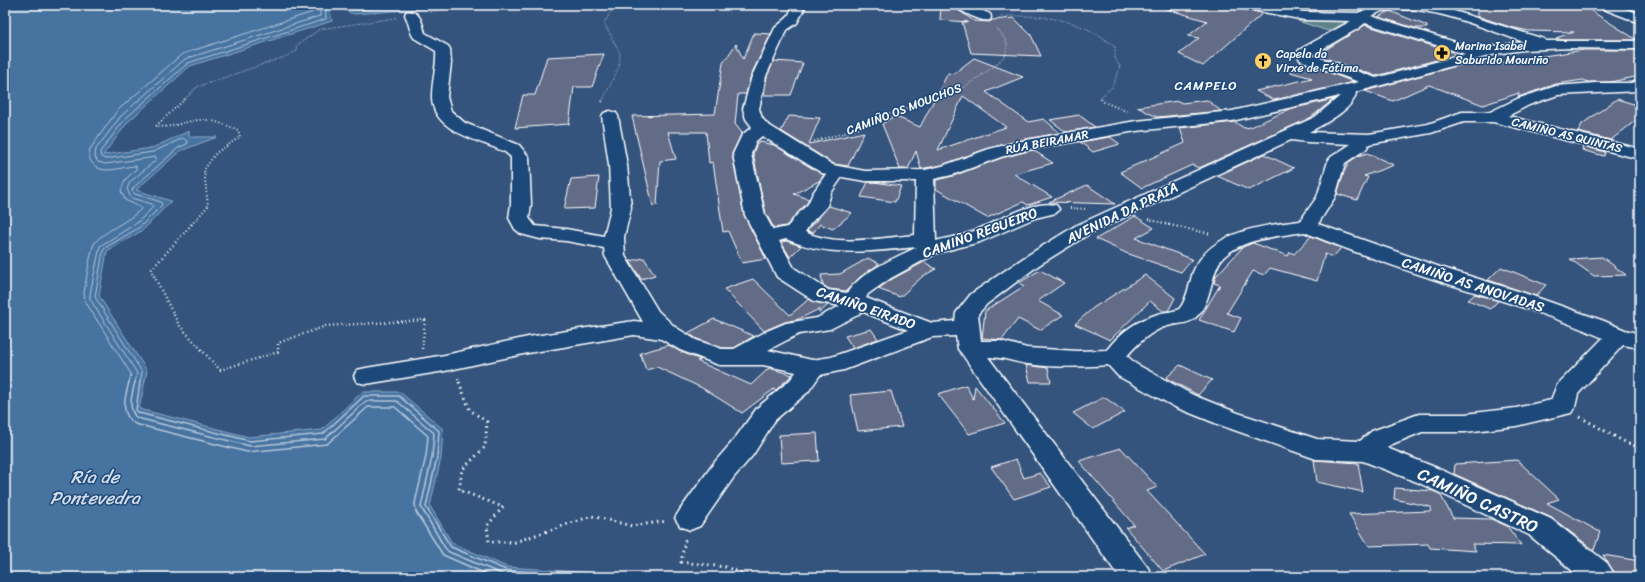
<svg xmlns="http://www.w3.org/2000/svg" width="1645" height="582" viewBox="0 0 1645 582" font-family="Sriracha,sans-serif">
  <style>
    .green { fill: #5d8186; stroke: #aec0c2 }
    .water { fill: #4673a1; stroke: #90abc7 }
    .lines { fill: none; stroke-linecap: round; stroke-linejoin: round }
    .shore-far1 { stroke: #b5c7d9; stroke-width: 1 }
    .shore { stroke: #b5c7d9; stroke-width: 1.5 }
    .building { fill: #646c87; stroke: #fff; fill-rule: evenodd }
    .minor-casing { stroke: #fff; stroke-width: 3 }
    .path-far3 { stroke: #fff; stroke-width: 1.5; stroke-dasharray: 0.5 2; stroke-linecap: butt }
    .path-far2 { stroke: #fff; stroke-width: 2; stroke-dasharray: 1 2.5; stroke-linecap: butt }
    .path-far1 { stroke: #fff; stroke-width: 2.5; stroke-dasharray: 1 3; stroke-linecap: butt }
    .path { stroke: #fff; stroke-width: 3; stroke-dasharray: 1.5 4; stroke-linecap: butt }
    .minor { fill: #1f4a7a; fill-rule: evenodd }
    .labels { text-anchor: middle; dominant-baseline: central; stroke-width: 3; stroke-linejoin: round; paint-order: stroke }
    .far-poi-label { font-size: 12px; fill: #fff; stroke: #1f4a7a; text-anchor: start }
    .far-street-label { font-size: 12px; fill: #fff; stroke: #1f4a7a }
    .far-quarter-label { font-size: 13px; letter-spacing: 1px; fill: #fff; stroke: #1f4a7a }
    .street-label { font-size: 14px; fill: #fff; stroke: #1f4a7a }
    .near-street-label { font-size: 17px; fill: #fff; stroke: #1f4a7a }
    .near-water-label { font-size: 18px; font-style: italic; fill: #d1dce8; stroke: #1f4a7a }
  </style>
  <rect width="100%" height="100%" fill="#34547e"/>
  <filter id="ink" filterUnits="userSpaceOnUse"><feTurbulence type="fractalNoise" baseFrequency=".025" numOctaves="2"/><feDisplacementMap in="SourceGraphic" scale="8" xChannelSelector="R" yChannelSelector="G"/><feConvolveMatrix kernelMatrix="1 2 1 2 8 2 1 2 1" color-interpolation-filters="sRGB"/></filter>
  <g filter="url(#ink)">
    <path class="green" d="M1223,5H1343L1298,13Z
      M1353,19L1328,31L1298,21Z"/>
    <path class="water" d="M5,5H329L332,21L190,66L128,122L103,155L152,148L189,131V137H217L180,151L136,190L171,201L143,230L107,251L99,296L147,371L139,409L249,437L322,430L362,392H400L443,429L441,458L430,506L452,543L507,567L654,577H5Z
      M331,5H443L433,8L354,14Z"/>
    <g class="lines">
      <path class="shore-far1" d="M342,5L354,10L425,5
        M129,383L131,374L85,301L84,293C86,282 90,253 94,244C100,233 130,221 141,209L140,207L125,200L121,191L125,180L136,169V166C123,166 103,176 93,164C89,159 88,155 90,149L117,111L182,54L313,12L314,5
        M135,383L137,373L90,299V294L100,246L137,223L153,207L152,204L131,198L127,189L130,182L156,160V157L105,164L98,162L95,157L96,149L121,116L185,59L320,16V5
        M140,383L142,372L95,297L103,251L105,248L140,227L162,205L161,202L135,194L132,191L133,188L178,148L187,144L188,142L183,138L153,152L105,159L101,157L100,152L125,119L188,63L326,19L325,5"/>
      <path class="shore" d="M129,382C125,398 119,413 135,424L247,452L327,444L368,407H395L428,436L426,456L415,503L416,512L443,555L493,577
        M135,382C132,394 127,409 137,418L250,446L325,439L366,401H397L434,433L432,457L421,507L445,548L449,552L504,575L524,577
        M140,382L136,410L139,413L250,441L323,434L364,396H399L439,431L437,457L426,507L451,547L506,570L589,577"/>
    </g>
    <path class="building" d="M941,5H951L974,21L990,22L992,20L1014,18L1031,35L1041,56L971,53L962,22H968L940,20Z
      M1168,5H1221L1263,13L1203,66L1179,54L1199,38L1188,36L1207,21L1167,9Z
      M1477,5H1582L1637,40H1562L1556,38L1574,32L1529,31L1510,27L1477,16Z
      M1390,11L1427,26V28H1415L1378,17Z
      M1365,25L1452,52L1455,55L1376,76L1317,55Z
      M754,33L771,34L751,75L746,94H738L735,124L742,133L732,154L744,215L766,259L742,263L728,231L723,232L713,162L709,163L706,132H668L676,159L660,161L657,205L653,206L632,116L715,114L723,63L736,44L743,59Z
      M1584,50H1640V76L1610,82H1588L1583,80L1556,84L1518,97L1519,93L1483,105L1429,85L1393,101L1365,91L1464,64L1466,66L1481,62L1489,64Z
      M604,54L592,87H574L569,124L515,128L523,95H535L547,57Z
      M974,58L1023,77L986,92L1028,122L1044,119L1060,133L1026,139L989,148L942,165L925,168L921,169L916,151L908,169H900L882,124L894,116L920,127L948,73L953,74ZM963,96L1006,127L938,150Z
      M774,61L803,63L791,95H764L767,76Z
      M1304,63L1354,82L1274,100L1256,91L1312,78L1290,72Z
      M1334,99L1310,118L1199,168L1192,165L1142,188L1120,172L1185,143L1180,128L1235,122L1244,128L1251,127L1290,109Z
      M1617,99L1640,106V117L1611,140L1578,132L1582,124Z
      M1207,100L1221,111L1157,117L1137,107L1178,101L1182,103Z
      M1079,115L1095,127L1066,132L1050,120Z
      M789,116L820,118L809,144L864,132L848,166L834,164L781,131Z
      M1110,137L1120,144L1093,152L1080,142Z
      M760,142L774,145L824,175L819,181L794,194L809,199L807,203L786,226L774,228L766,214L753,154L756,145Z
      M1583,146L1605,152L1604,156L1582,150Z
      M1033,150L1053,163L1014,174L1052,197L1028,205L1023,202L987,218L936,189V180L953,176L1001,158Z
      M1367,153L1394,165L1364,176L1368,177L1357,200L1337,194L1344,172L1349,162L1358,156Z
      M1264,154L1294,168L1249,190L1217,176Z
      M599,177L595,208L564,209L571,179Z
      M868,182H874L901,186L895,202L861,197Z
      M1087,185L1115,204L1049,202Z
      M829,206L852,213L833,229L820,224L813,233L807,231Z
      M1135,216L1154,228L1136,238L1192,259L1181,272L1126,253L1096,239Z
      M1311,236L1341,248L1333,257L1325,254L1317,281L1270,268L1264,275L1253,271L1227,313L1241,318L1234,332L1199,320L1220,285L1214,283L1216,276L1243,247L1253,243L1288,256L1290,252L1294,254Z
      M786,241L801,246L790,257L781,242Z
      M1602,257L1626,275L1594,276L1570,259Z
      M644,258L655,275L641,279L630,261Z
      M868,258L879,264L860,277L846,291L829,289L823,285L821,275L840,274Z
      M924,262L936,269L923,276L900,297L878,289L892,279Z
      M1501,267L1546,285L1536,296L1488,280Z
      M1040,270L1064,283L1038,301L1063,315L1040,330L1018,319L1002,340L982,338L985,311L1024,286L1019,283Z
      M1145,275L1175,298L1168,311H1163L1150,301L1110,340L1075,324L1093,308Z
      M753,279L790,315L809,299L814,302L828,305L819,313V309L799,319L785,322L764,331L724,289Z
      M1475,294L1492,299L1498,301L1490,309L1468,300Z
      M714,319L754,336L734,348H722L697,339L688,333Z
      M871,329L878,339L853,348L845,336Z
      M669,345L679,351L701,360L697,361L751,385L769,368L792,375L776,390L774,389L742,413L702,388L657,367L646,370L640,353Z
      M1026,365L1048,368L1051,382H1030Z
      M1180,365L1212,380L1198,395L1166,378Z
      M966,385L973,399L975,386L1005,423L969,434L938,394Z
      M891,391L902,427L858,431L850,395Z
      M1104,397L1125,412L1093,429L1073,413Z
      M817,433L819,461L781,463L779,435Z
      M1121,448L1157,487L1147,491L1205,554L1163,571L1126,528L1134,525L1079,461Z
      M1016,459L1024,478L1040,473L1051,487L1014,499L991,467Z
      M1314,460L1358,463L1363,492L1317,482Z
      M1517,460L1559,499L1547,503L1600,532L1594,550L1552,518L1454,474L1455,464Z
      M1395,488L1433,491L1440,494L1453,518L1491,519L1507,526L1521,545L1472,544L1476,551L1430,548L1428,544L1369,546L1349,514L1431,511V507L1394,499Z
      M1603,555L1640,561V577H1617Z"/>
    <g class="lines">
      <g class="minor-casing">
        <path id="minor" d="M794,5H806L797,23L787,30L766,76L759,109L762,118L767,124L833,165L865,171L925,170L942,166L989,149L1026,140L1136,121L1232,111L1359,82L1300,60L1297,53L1299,50L1351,21L1304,20L1248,9L1244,8L1242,5H1265L1304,12L1358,13L1377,5H1435L1544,39L1545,41H1640V49L1571,48L1523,50L1496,54L1356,92C1355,109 1322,125 1309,132L1369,134L1428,124L1462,112H1490L1517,99L1556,86L1595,83H1631L1640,80V91H1638L1558,95L1529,105L1508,116L1640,149V159L1493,122H1464L1431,133L1369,144L1366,149L1345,163L1335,197L1318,224L1440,267L1524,293L1604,321L1625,330L1640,334V348L1623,345L1578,394L1575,407L1571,413L1516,426L1465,432H1422L1390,445L1387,448L1437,468L1551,519L1607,563L1616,577H1580L1529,535L1417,482L1363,461L1316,459L1220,425L1175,407L1118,376L1108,365C1081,367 1054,368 1028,364C1014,362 1003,357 988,357L1148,568L1153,577H1119L962,354L958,349L956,336L932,337L844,370L820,375L808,392L775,420L753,455L734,477L700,526L690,530L680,526L675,518L680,510L714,463L733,441L757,408L790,380L796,372L763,365H719L680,350L661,339L634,335L528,353L445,371L366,384L357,382L354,376L357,370L366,368L445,355L528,337L587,328L634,321L643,322L605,256L604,248L566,241L540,239L521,234L515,229L509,218L511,204V157L505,152C480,140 431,132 432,96C432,81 437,66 436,51L414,38C409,31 409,22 405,15L406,12C420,9 422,23 425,33L448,46L450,49L451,63L447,97L451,111L465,123L519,145L529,157L531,204L529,218L535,226L566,229L604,236L611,208L609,165L602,116L604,113L610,111L616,113L618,116L627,165L631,208L624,237L625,256L658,311L675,327L696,340L722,349H734L767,331L786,323L817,318L840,306L814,301L777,277L745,215L733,154L742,135L752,127L746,119L743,109L752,76L775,28L787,18ZM1397,9C1439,8 1485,29 1524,42L1495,46L1481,50L1371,16L1382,11ZM1365,23L1465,54L1376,78L1312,55L1359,28ZM1340,96L1315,117L1075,226L1025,257L971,294L956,313L955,321L932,323L866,298L868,294L891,278L937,253L980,242L1035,218L1056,213L1059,209L1056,205C1030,199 991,226 966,234C956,237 945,238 936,241L934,179L952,175L1001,157L1027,150L1136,131L1232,121ZM762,136L822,173L826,174L813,193L808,204L795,217L790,224L787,227L773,230L765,215L751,154L756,141ZM1291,140L1307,142L1351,144L1331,157L1328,161L1317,197L1300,221C1261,226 1210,231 1193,272C1190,282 1186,303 1179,309C1174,312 1164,312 1158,314C1138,320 1120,332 1107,350L1078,351L1027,348L1001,341H981L978,314L987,304L1039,265L1089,234ZM842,177L865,181H916L915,235C880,238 838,247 805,232L810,224L827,206L831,193ZM1304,232C1344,248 1384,263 1424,276C1484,296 1546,312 1603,338L1557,385L1551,400L1516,408L1465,414H1419L1372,431L1360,441L1317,439L1238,413L1193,395L1136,364L1127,356C1138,343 1154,328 1172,325C1180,323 1189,324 1195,318C1206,309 1209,293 1213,279C1215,273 1217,265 1221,260C1238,239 1279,236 1304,232ZM786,239C829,258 872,251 917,247C893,259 862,271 847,293L828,290L794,268L779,241ZM861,311L908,330L831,357L812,360L768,350L799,334L830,329L858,315Z
          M954,5H970L990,14L991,17L990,20C979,22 965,12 956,8Z
          M1599,5H1616L1640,14V23L1601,8Z"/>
      </g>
      <path class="path-far3" d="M429,12L461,5
        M1000,16C1044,15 1081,18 1115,47V58L1120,67L1112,87L1100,98L1102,100
        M184,100L197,87L284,57L297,51L296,46L320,29L396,18
        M603,100L619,67L620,53L604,23L615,5
        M931,100L960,90L996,65L1006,54L1007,42L996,27"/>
      <path class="path-far2" d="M185,99L156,126C172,129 184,121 199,120C212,119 226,125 238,130L240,137L216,153L204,170L208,206L191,225
        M1101,99L1104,102L1128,112
        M602,102L604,99
        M814,141L856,130L887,114L934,99
        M1070,208L1087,209
        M1148,219L1170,225"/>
      <path class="path-far1" d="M192,224L151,270L179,325L220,370L278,352V343L326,326L425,320L422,349
        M1165,224L1211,234
        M458,379L460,383"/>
      <path class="path" d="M459,382L470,410L487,422L485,447L462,470L459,490L503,507L487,526L489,542H515L592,516L632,526L667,521
        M1580,417L1623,441L1640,448
        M685,540L681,562L725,567L753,577"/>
      <use href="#minor" class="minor"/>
    </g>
  </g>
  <defs>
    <g id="pharmacy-disc" transform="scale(0.9)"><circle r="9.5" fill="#ffd166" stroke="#1f4a7a"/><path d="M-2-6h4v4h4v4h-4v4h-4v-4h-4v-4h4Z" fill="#111"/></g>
    <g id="church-disc" transform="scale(0.9)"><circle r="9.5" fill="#ffd166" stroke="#1f4a7a"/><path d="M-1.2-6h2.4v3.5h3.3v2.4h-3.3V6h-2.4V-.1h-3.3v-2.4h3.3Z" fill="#111"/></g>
  </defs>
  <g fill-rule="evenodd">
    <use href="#pharmacy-disc" x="1442" y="53"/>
    <use href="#church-disc" x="1263" y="61"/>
  </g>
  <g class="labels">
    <g class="far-poi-label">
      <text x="1455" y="46">Marina Isabel<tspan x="1455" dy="14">Saburido Mouriño</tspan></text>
      <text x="1276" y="54">Capela da<tspan x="1276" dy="14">Virxe de Fátima</tspan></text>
    </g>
    <g class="far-street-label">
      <text transform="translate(904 109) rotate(-21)">CAMIÑO OS MOUCHOS</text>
      <text transform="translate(1567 135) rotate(14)">CAMIÑO AS QUINTAS</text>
      <text transform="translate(1047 142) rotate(-11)">RÚA BEIRAMAR</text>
    </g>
    <g class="far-quarter-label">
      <text x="1206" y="85">CAMPELO</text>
    </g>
    <g class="street-label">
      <text transform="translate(1122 213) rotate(-26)">AVENIDA DA PRAIA</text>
      <text transform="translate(980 233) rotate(-20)">CAMIÑO REGUEIRO</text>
      <text transform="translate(1473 285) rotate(18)">CAMIÑO AS ANOVADAS</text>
      <text transform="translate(866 308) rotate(19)">CAMIÑO EIRADO</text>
    </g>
    <g class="near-street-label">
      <text transform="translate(1478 500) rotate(25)">CAMIÑO CASTRO</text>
    </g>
    <g class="near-water-label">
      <text x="95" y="477">Ría de<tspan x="95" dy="21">Pontevedra</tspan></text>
    </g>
  </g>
  <rect width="1645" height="582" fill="none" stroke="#1f4a7a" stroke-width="20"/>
  <rect x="10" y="10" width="1625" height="562" fill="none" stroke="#fff" stroke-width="1.5" filter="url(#ink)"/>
</svg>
